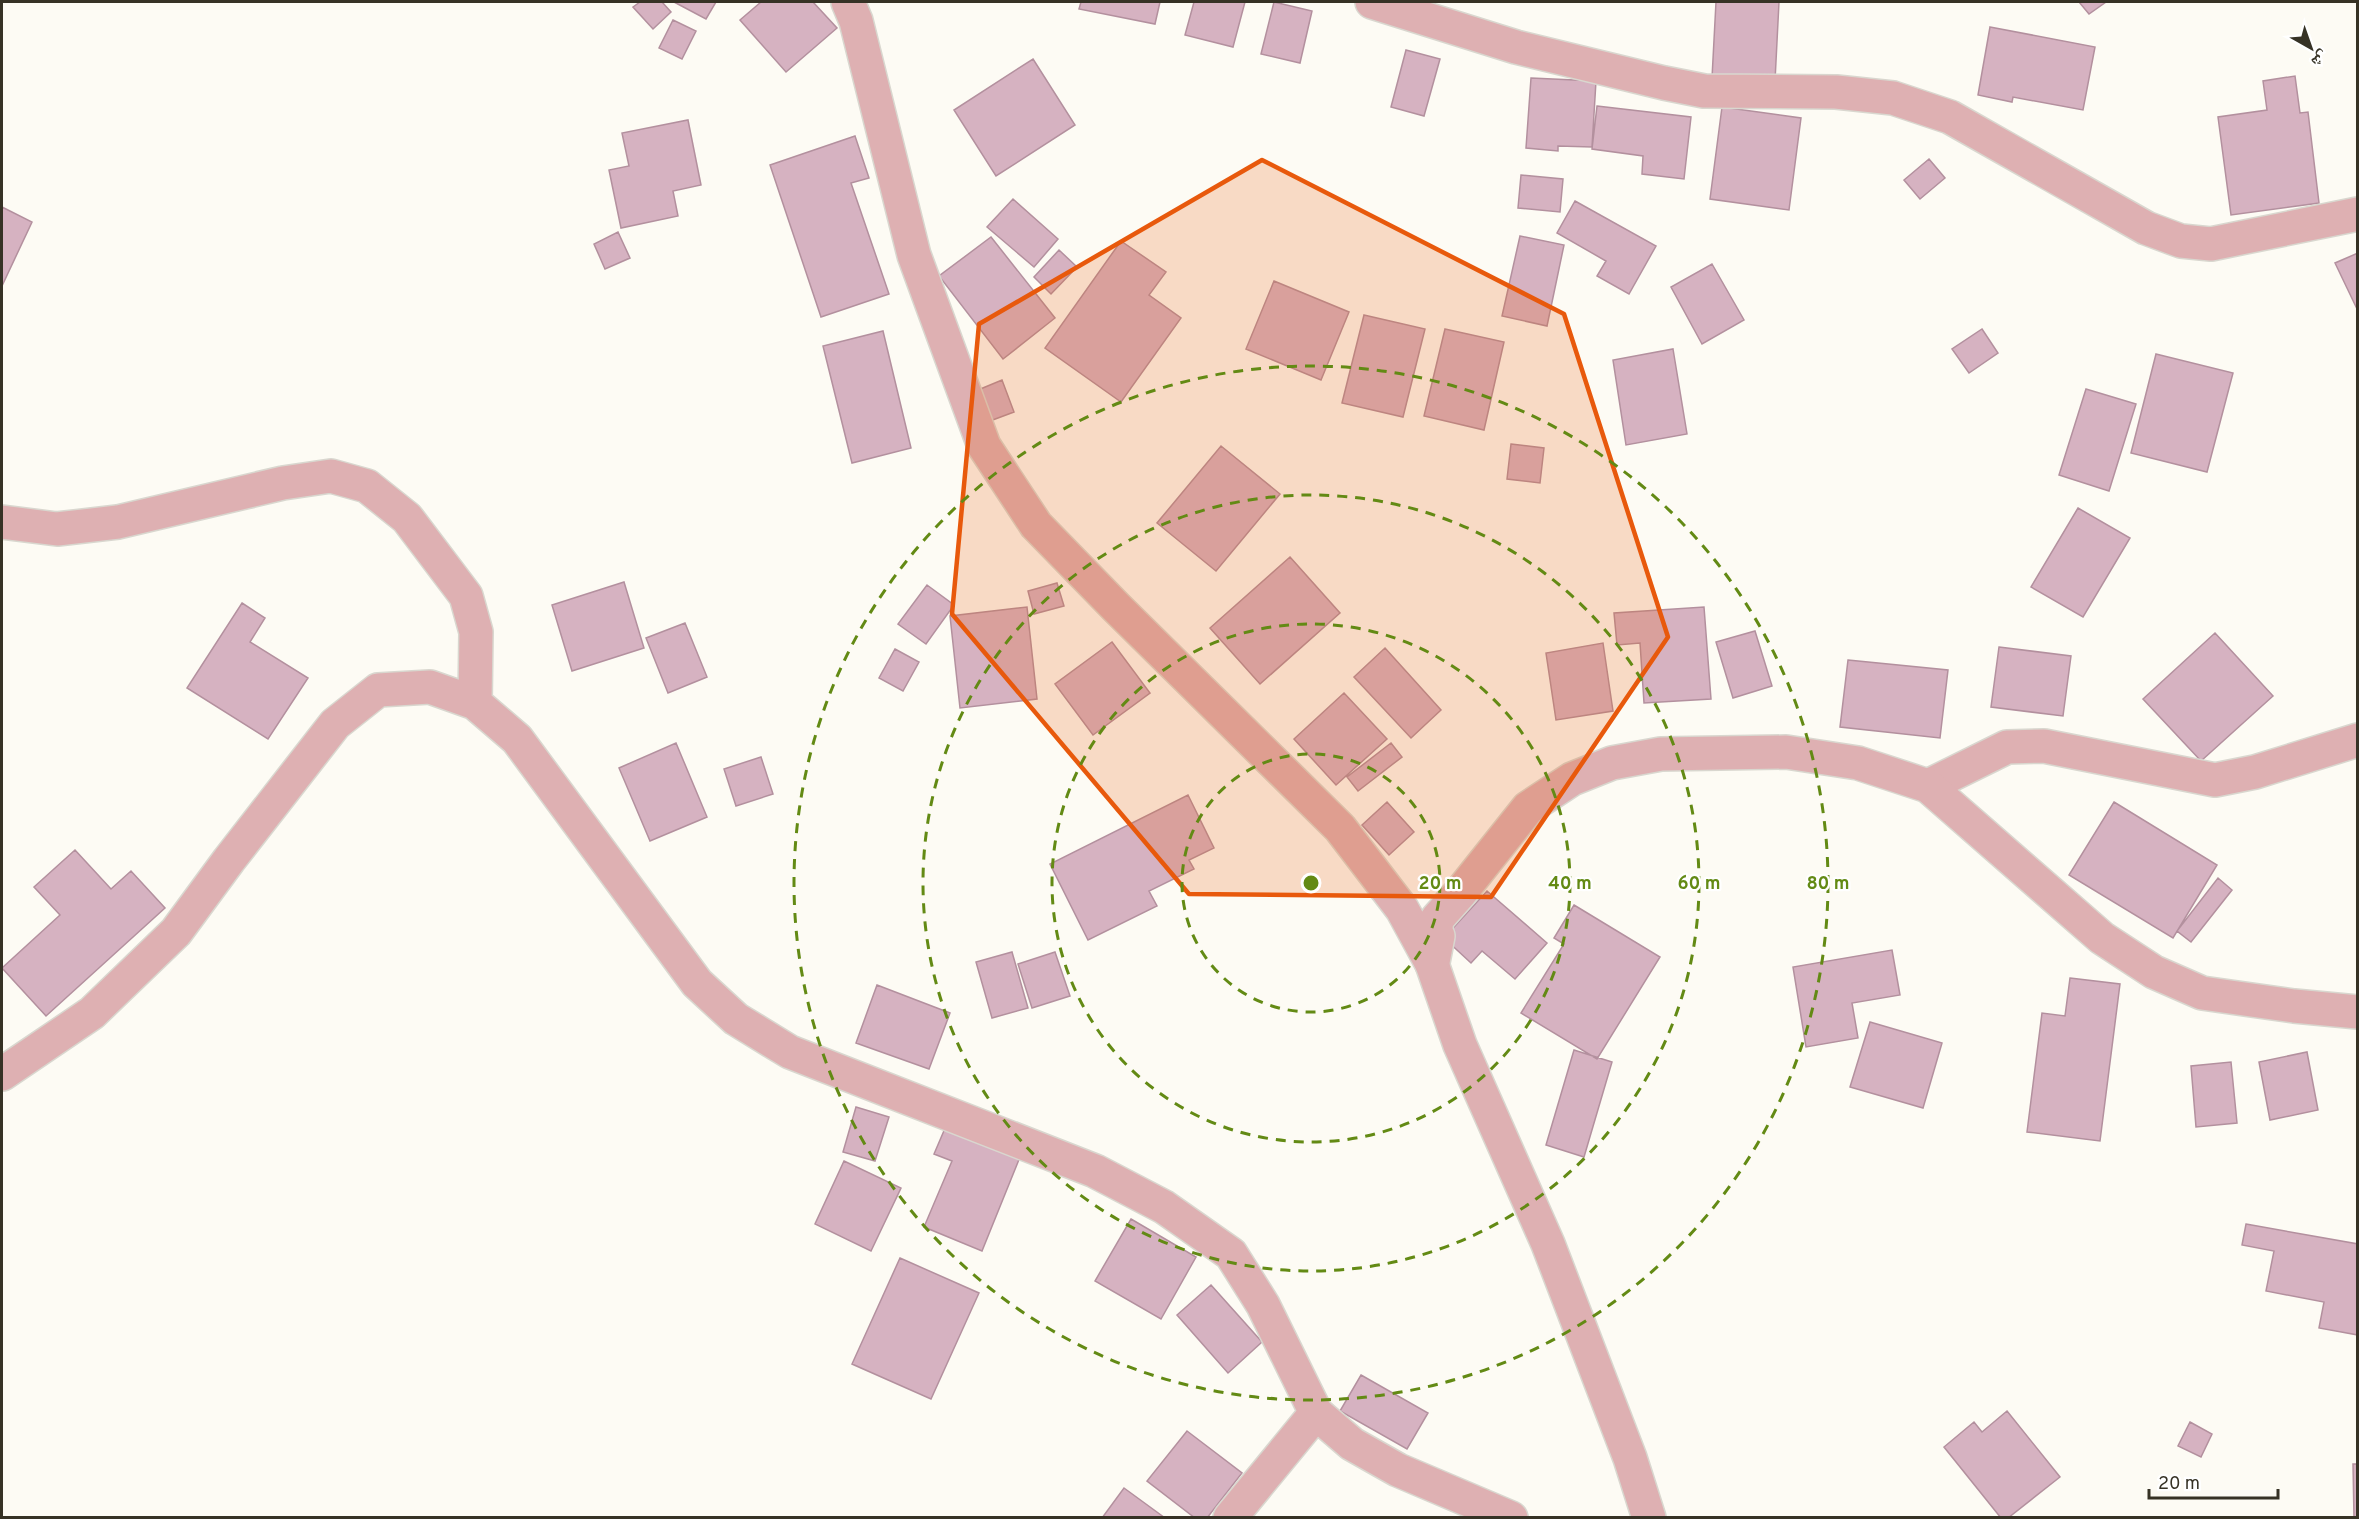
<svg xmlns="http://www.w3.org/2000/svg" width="2359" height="1519" viewBox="0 0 2359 1519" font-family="Overpass,'Noto Naskh Arabic',sans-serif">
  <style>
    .building { fill: #d6b2c1; stroke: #b3909e; stroke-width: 1.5 }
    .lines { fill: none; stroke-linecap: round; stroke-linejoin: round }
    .minor-casing { stroke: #d9d7cf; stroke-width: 36 }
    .tertiary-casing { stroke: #d9d7cf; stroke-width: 36 }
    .minor { stroke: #deb0b2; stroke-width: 33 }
    .tertiary { stroke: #deb0b2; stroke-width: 33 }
    .marked { fill: #e8590c; fill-opacity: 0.2; stroke: #e8590c; stroke-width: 4.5; stroke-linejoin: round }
    .ring { fill: none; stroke: #638a14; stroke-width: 3; stroke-dasharray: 10 8 }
    .centre { fill: #638a14; stroke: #fff; stroke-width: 3 }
    .ring-label { font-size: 18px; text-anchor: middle; font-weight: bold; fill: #638a14; stroke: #fff; stroke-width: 4.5; stroke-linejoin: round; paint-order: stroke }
  </style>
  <rect width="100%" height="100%" fill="#fdfbf4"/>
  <path class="building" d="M640,2h22l9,10 -18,17 -20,-22z
    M674,2h42l-10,17z
    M761,2h52l24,26 -51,44 -46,-52z
    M1081,2h79l-5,22 -76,-15z
    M1194,2h51l-12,45 -48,-12z
    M1274,2l38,9 -12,52 -39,-9z
    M1716,2h63l-4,79 -63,-3z
    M2079,2h27l-17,12z
    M673,20l23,11 -14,28 -23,-11z
    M1990,27l105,20 -12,63 -70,-13 -1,5 -34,-7z
    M1406,50l34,9 -16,57 -33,-9z
    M1033,59l42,66 -79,51 -42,-66z
    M2295,76l5,37 8,-1 11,91 -88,12 -13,-98 49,-7 -4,-29z
    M1531,78l65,3 -4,66 -34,-1v5l-32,-3z
    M1597,106l94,11 -7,62 -42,-5 1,-18 -51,-7z
    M1722,107l79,11 -12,92 -79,-11z
    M688,120l13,65 -28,6 5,25 -57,12 -12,-58 20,-4 -7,-33z
    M855,136l14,42 -18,5 38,111 -68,23 -51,-152z
    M1929,159l16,19 -25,21 -16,-19z
    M1521,175l42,4 -3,33 -42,-4z
    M1013,199l45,40 -24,28 -47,-40z
    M1575,201l81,45 -27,48 -32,-18 9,-15 -49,-28z
    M2,207l30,15 -30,64z
    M618,232l12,26 -25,11 -11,-25z
    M1520,236l44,9 -17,81 -45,-10z
    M991,237l64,81 -52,41 -64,-83z
    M1121,241l45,31 -17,23 32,23 -60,84 -76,-54z
    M1059,250l18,17 -26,27 -17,-17z
    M2358,253v58l-23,-48z
    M1712,264l32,56 -42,24 -31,-57z
    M1274,281l75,31 -28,68 -75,-31z
    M1364,315l61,14 -22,88 -61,-14z
    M1445,329l59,13 -20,88 -60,-14z
    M1982,329l16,24 -29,20 -17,-24z
    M883,331l28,117 -59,15 -29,-117z
    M1673,349l14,85 -61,11 -13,-85z
    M2156,354l77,19 -26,99 -76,-19z
    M1002,380l12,32 -24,9 -12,-31z
    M2086,389l50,15 -27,87 -50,-16z
    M1511,444l33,4 -4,35 -33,-4z
    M1221,446l59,48 -64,77 -59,-48z
    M2078,508l52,30 -47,79 -52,-30z
    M1290,557l50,56 -80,71 -50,-56z
    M624,582l20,66 -72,23 -20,-66z
    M1057,583l7,23 -30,8 -6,-23z
    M927,585l27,20 -28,39 -28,-20z
    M242,603l23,15 -15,24 58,36 -40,61 -81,-51z
    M1027,607l10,92 -77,9 -10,-92z
    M1704,607l7,92 -67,4 -4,-60 -23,2 -3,-32z
    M685,623l22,54 -39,16 -22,-55z
    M1755,631l17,55 -39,12 -17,-56z
    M2215,633l58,63 -72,65 -58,-62z
    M1112,642l38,51 -57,42 -38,-51z
    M1603,643l10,68 -57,9 -10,-67z
    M1999,647l72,9 -8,60 -72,-9z
    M1385,648l56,62 -30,28 -57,-61z
    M895,649l24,13 -16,29 -24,-13z
    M1848,660l100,10 -8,68 -100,-11z
    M1344,693l43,46 -51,46 -42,-46z
    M676,743l31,74 -57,24 -31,-73z
    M1391,743l11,14 -44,34 -11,-14z
    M761,757l12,37 -37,12 -12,-37z
    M1188,795l26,53 -25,12 5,9 -45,22 8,15 -69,34 -38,-76z
    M1387,802l27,30 -25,23 -27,-30z
    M2114,802l103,63 -44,73 -104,-63z
    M75,850l36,39 20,-18 34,37 -119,108 -44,-48 58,-53 -26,-28z
    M2218,878l14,12 -41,52 -14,-11z
    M1487,891l60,52 -32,36 -33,-28 -11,12 -27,-25z
    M1574,905l86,52 -63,102 -76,-46 43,-69 -10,-6z
    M1892,950l8,45 -48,8 6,35 -52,9 -13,-80z
    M1012,952l16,56 -36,10 -16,-56z
    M1055,952l15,44 -38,12 -14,-44z
    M2070,978l50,6 -20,157 -73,-9 15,-119 23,3z
    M877,985l73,28 -21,56 -73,-26z
    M1870,1022l72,21 -19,65 -73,-21z
    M1574,1050l38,12 -28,95 -38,-12z
    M2307,1052l11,58 -48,10 -11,-58z
    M2231,1062l6,61 -41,4 -5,-61z
    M856,1107l33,10 -14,44 -32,-9z
    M946,1126l74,31 -38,94 -58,-24 28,-66 -18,-7z
    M844,1161l57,27 -30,63 -56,-27z
    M1131,1219l65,38 -35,62 -66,-38z
    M2246,1224l112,20v91l-39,-7 5,-26 -58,-11 8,-40 -32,-6z
    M900,1258l79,35 -48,106 -79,-35z
    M1211,1285l51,57 -34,31 -51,-58z
    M1361,1375l67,38 -21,36 -67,-38z
    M2007,1411l53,66 -52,41h-7l-57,-71 30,-25 8,10z
    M2190,1422l22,12 -11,23 -23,-11z
    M1187,1431l55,42 -35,45h-12l-48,-37z
    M2353,1464h5v54h-4z
    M1124,1488l41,30h-63z"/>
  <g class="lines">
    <defs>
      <path id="minor" d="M1372,2l144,45 148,36 40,8 132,1 57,6 57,19 196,111 35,13 30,3 147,-30
        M2,522l55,7 61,-7 165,-39 48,-7 36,10 40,32 59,78 10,36 -1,71
        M1928,786l79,-39 37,-1 171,34 40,-8 103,-32
        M1432,964l28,81 88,199 82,214 19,60
        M2,1074l90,-61 84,-81 53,-72 106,-136 43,-34 52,-3 45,16 42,36 180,244 39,36 54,33 305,119 69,36 67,47 32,51 53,108 -86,105
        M1316,1413l36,31 46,26 113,48"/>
      <path id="tertiary" d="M848,2l8,19 58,234 70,191 52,79 80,82 224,221 62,81 30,55
        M1433,962l5,-26 -3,1 2,-18 24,-27 67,-84 44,-29 40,-16 49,-9 125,-2 72,11 70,23 174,152 52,34 48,21 92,13 64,6"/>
    </defs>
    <use href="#minor" class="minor-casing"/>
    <use href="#tertiary" class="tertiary-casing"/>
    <use href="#minor" class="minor"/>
    <use href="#tertiary" class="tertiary"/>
  </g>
  <path class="marked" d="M1262,160l302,154 104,323 -177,260 -302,-3 -237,-280 27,-290z"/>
  <g class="ring">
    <circle cx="1311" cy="883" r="129"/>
    <circle cx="1311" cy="883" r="259"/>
    <circle cx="1311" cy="883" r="388"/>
    <circle cx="1311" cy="883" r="517"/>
  </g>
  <circle cx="1311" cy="883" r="9" class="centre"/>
  <g class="ring-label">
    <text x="1440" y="889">20 m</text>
    <text x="1570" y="889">40 m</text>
    <text x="1699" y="889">60 m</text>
    <text x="1828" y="889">80 m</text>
  </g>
  <rect width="2359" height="1519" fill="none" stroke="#363225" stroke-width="6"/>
  <g transform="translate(2311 48) rotate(140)" stroke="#ffffff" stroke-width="4.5" paint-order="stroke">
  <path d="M0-4.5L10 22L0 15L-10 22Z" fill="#363225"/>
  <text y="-9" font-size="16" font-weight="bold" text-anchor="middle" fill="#363225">ش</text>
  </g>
  <path d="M2149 1489v9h129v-9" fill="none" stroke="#363225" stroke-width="3"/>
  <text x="2158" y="1489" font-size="18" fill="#363225" stroke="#ffffff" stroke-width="4.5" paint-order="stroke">20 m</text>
</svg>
